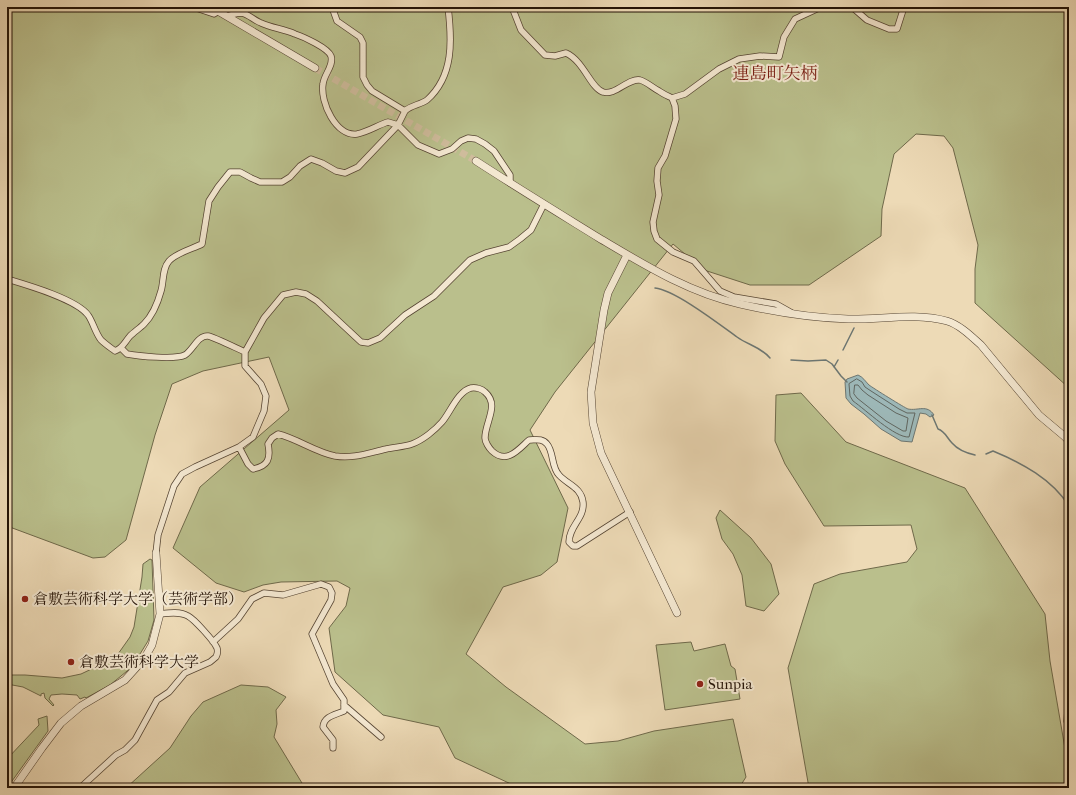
<svg xmlns="http://www.w3.org/2000/svg" width="1076" height="795" viewBox="0 0 1076 795" font-family="'IM FELL French Canon','Noto Serif JP',serif">
  <style>
    .green { fill: #babf8c; stroke: #6f694a }
    .water { fill: #9db8b8; stroke: #6d7671 }
    .lines { fill: none; stroke-linecap: round; stroke-linejoin: round }
    .shore { stroke: #606660; stroke-width: 1 }
    .stream { stroke: #6d7671; stroke-width: 1.5 }
    .tertiary-tunnel { stroke: #cfbc9c; stroke-width: 7; stroke-dasharray: 7 3.5; stroke-linecap: butt }
    .minor-casing { stroke: #564533; stroke-width: 7 }
    .tertiary-casing { stroke: #564533; stroke-width: 8 }
    .minor { stroke: #f3e7d0; stroke-width: 5.5 }
    .tertiary { stroke: #f3e7d0; stroke-width: 7 }
    .poi-dot { fill: #8f2418; stroke: #f3e7d0; stroke-width: 1.5 }
    .labels { text-anchor: middle; dominant-baseline: central; stroke-width: 4; stroke-linejoin: round; paint-order: stroke }
    .poi-label { font-size: 15px; fill: #241307; stroke: #f3e7d0; text-anchor: start }
    .quarter-label { font-size: 17px; fill: #7a1f14; stroke: #f3e7d0 }
  </style>
  <rect width="100%" height="100%" fill="#eddab6"/>
  <filter id="stains"><feTurbulence type="fractalNoise" baseFrequency=".005" numOctaves="4"/><feColorMatrix values="0 0 0 0 .2 0 0 0 0 .09 0 0 0 0 .02 0 0 0 .5 -.17"/></filter>
  <radialGradient id="worn" r=".72"><stop offset=".6" stop-color="#630" stop-opacity="0"/><stop offset="1" stop-color="#630" stop-opacity=".3"/></radialGradient>
  <path class="green" d="M7,7h1062v381l-94,-85v-34l3,-24 -25,-97 -9,-12 -28,-2 -22,20 -12,55 -1,27 -72,49h-59l-46,-15 -31,-26 -118,148 -25,38 38,78 -11,54 -16,13 -38,12 -37,67 40,33 79,57 33,-3 36,-10 79,-12 13,58 -7,11h-232l4,-4 -56,-26 -16,-31 -56,-12 -48,-43 -6,-44 17,-22 4,-18 -13,-7 -56,1 -18,3 -19,7 -28,-9 -43,-35 27,-61 89,-77 -20,-53 -66,14 -31,13 -17,51 -29,105 -21,17 -12,1 -86,-32z
    M801,393l45,49 119,46 80,126 5,47 19,111v16h-260l-21,-120 26,-84 26,-10 67,-12 10,-13 -6,-24 -87,1 -39,-62 -10,-23 1,-46z
    M720,510l31,28 20,26 8,30 -15,17 -18,-5 -4,-31 -9,-21 -11,-15 -6,-21z
    M150,559l2,1 2,60 -6,21 -16,26 -22,18 -24,13 -1,-1 -5,2 -3,-4 -15,-1 -11,1 -2,4 5,6 -1,1 -8,-8 -1,-5 -3,1v2l-18,-9 -16,-3v-9h18l37,3 19,-4 19,-9 18,-11 12,-17 4,-10 8,-50 1,-13z
    M691,642l3,9 31,-7 6,22 4,3 5,30 -75,11 -9,-65z
    M241,685l27,2 18,10 -10,13 1,14 -3,13 31,51h-179l44,-40 21,-32 12,-14z
    M47,716l1,15 -41,57v-29l32,-34 -1,-6z"/>
  <path class="water" d="M858,375c5,2 7,6 11,10 4,3 36,23 39,24 10,2 19,-5 26,6l-4,2 -4,-3 -6,-1 -8,29 -11,-1 -20,-12 -17,-15 -13,-10 -5,-6 -1,-16 2,-3z"/>
  <g class="lines">
    <path class="shore" d="M857,379l5,3 3,5 6,4 28,18 8,4h8l-6,24c-14,1 -43,-27 -56,-36l-3,-5 -1,-12z
      M855,385h3l4,5 6,5 28,18 12,5 -2,13h-3l-17,-10 -29,-23 -3,-4z"/>
    <path class="stream" d="M655,288c20,2 64,36 82,49 11,8 24,10 33,21
      M843,350l11,-22
      M791,360l17,1 18,-1 6,4 9,12 6,6
      M834,367l4,-7
      M932,415l6,14c7,2 9,9 14,14 6,7 14,10 23,12
      M986,454l7,-3c29,12 59,28 76,55"/>
    <path class="tertiary-tunnel" d="M315,68l161,93"/>
    <defs>
      <path id="minor" d="M193,7l21,7 5,-3
        M512,7l9,23 24,25 10,1 11,-3c18,8 25,36 37,39 12,4 25,-14 37,-12 7,2 13,8 19,11 4,3 9,5 13,7l13,-4 34,-25 20,-10 21,-3 19,1 5,-20 11,-18 26,-12
        M852,7l15,13 22,9h8l7,-22
        M227,16c4,-1 10,-3 15,-3 6,1 13,8 19,10 11,5 23,6 34,11 9,3 33,14 36,22 3,10 -7,18 -8,28 -3,18 13,53 34,50 11,-2 21,-9 31,-12l10,3 20,20 21,9 13,-5 9,-8 7,-3 8,1 9,5 9,7 16,24v8
        M672,98l3,8 1,13 -11,37 -7,12 -1,13 2,14 -6,27 1,9 3,8 16,13 21,9 26,30 14,6 42,7 16,9
        M405,111c6,-6 15,-6 22,-11 27,-24 25,-60 21,-93
        M7,279c20,6 69,20 81,36 5,7 7,17 13,25 4,4 10,8 14,11 8,-3 9,-8 15,-15 4,-4 10,-8 14,-12 8,-8 14,-22 17,-33 3,-10 1,-22 8,-30 7,-8 23,-12 33,-17l7,-43 9,-14 12,-15h10l11,6 9,4h22l8,-5 10,-11 11,-7 11,4 14,8 9,2 13,-6 40,-42 7,-14 -33,-20 -5,-6 -4,-8v-34l-3,-6 -23,-16 -5,-14
        M122,349l5,5c11,2 48,6 58,1 8,-5 13,-20 23,-19 6,1 30,13 37,16
        M239,447l9,17 5,5c15,-3 18,-10 15,-25l4,-6 6,-4c20,5 37,18 57,22 18,3 33,-3 51,-7 8,-2 18,-2 26,-5 11,-4 23,-14 30,-22 8,-9 16,-31 29,-34 5,-1 11,1 14,4 15,13 0,30 0,46 0,4 4,10 7,13 15,14 27,-2 37,-11 7,0 13,-2 18,4 7,8 4,23 12,31 9,10 22,12 24,27 2,16 -14,24 -14,40l4,4h4l53,-34
        M156,553l2,-18 16,-49 8,-12 13,-7 44,-20 14,-10 11,-26 2,-15 -5,-12 -16,-18v-14l19,-34 19,-23 13,-3 10,2 11,7 44,41 7,1 12,-5 25,-23 29,-19 36,-36 16,-7 23,-6 11,-8 11,-9 13,-26
        M213,642l25,-23 14,-20 12,-6 19,2 38,-11 8,3 3,6 -1,7 -19,34 21,50 11,16v11c-9,4 -20,5 -21,16l10,13v8
        M344,705l37,32
        M1067,721l2,-29
        M80,788l36,-33 9,-5 10,-10 22,-40 12,-8 16,-19 25,-11 6,-5c1,-2 2,-6 1,-9 -3,-7 -23,-29 -29,-32 -8,-5 -20,-3 -28,-2"/>
      <path id="tertiary" d="M211,7l104,61
        M476,161c40,26 81,51 123,77 44,26 90,55 141,66 35,8 71,14 108,15 32,1 67,-7 99,2 13,4 24,15 34,24l58,70 25,21 5,5
        M627,255l-19,38 -4,17 -13,82 2,31 8,30 76,160
        M14,788l28,-40 19,-25 20,-17 44,-26 19,-21 8,-14 8,-31 -4,-61"/>
    </defs>
    <use href="#minor" class="minor-casing"/>
    <use href="#tertiary" class="tertiary-casing"/>
    <use href="#minor" class="minor"/>
    <use href="#tertiary" class="tertiary"/>
  </g>
  <g class="poi-dot">
    <circle cx="25" cy="599" r="4"/>
    <circle cx="71" cy="662" r="4"/>
    <circle cx="700" cy="684" r="4"/>
  </g>
  <g class="labels">
    <g class="poi-label">
      <text x="33" y="599">倉敷芸術科学大学（芸術学部）</text>
      <text x="79" y="662">倉敷芸術科学大学</text>
      <text x="708" y="684">Sunpia</text>
    </g>
    <g class="quarter-label">
      <text x="775" y="73">連島町矢柄</text>
    </g>
  </g>
  <rect width="1076" height="795" fill="none" stroke="#eddab6" stroke-width="24"/>
  <rect x="8" y="8" width="1060" height="779" fill="none" stroke="#241307" stroke-width="2"/>
  <rect x="12" y="12" width="1052" height="771" fill="none" stroke="#241307"/>
  <rect width="100%" height="100%" filter="url(#stains)"/>
  <rect width="100%" height="100%" fill="url(#worn)"/>
</svg>
